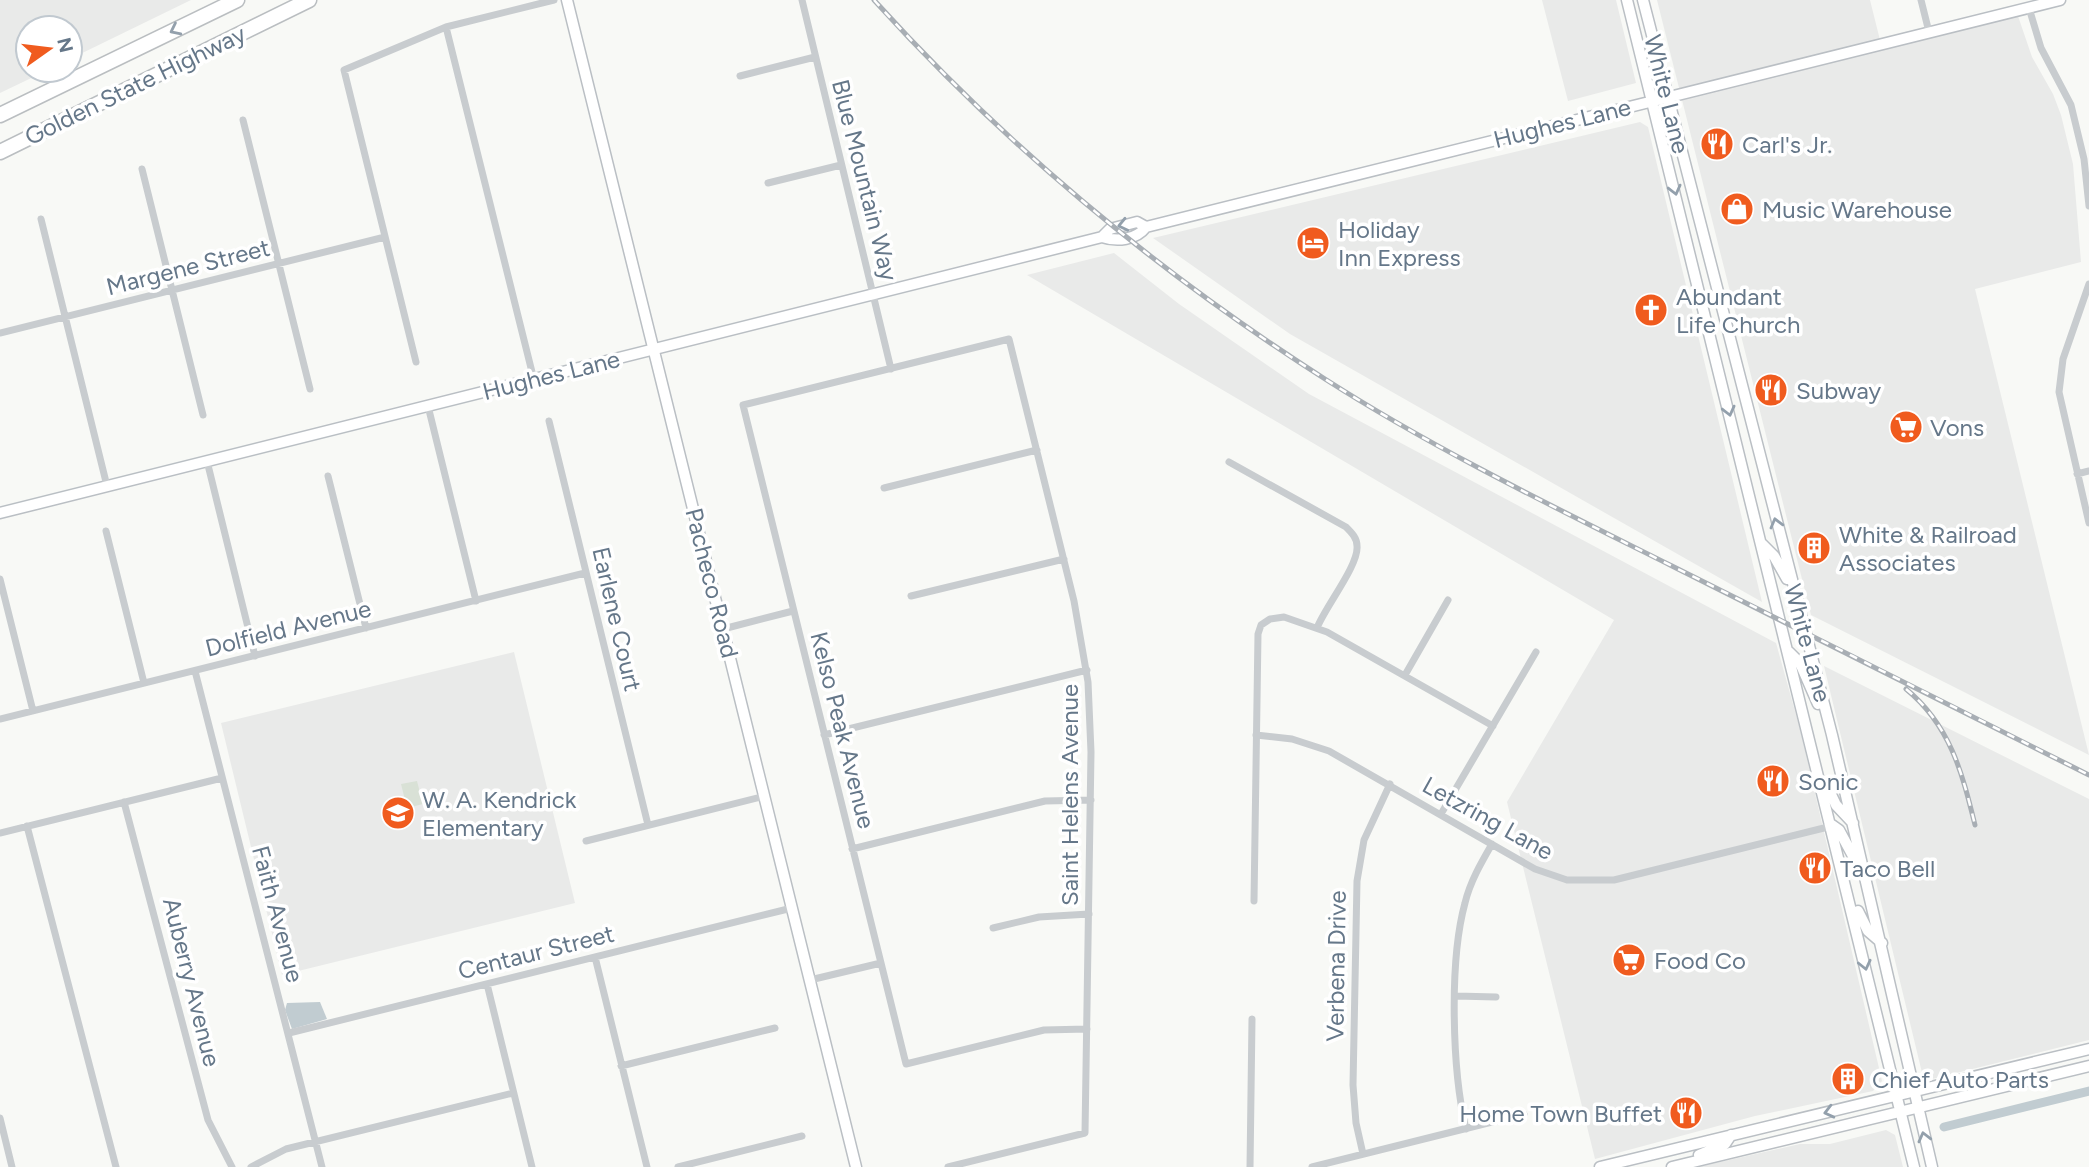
<svg xmlns="http://www.w3.org/2000/svg" width="2089" height="1167" viewBox="0 0 2089 1167" font-family="Figtree,sans-serif">
  <style>
    .built { fill: #e9eae9 }
    .green { fill: #d9e1d6 }
    .water { fill: #c1ccd1 }
    .lines { fill: none; stroke-linecap: round; stroke-linejoin: round }
    .canal { stroke: #c1ccd1; stroke-width: 9 }
    .secondary-casing { stroke: #babfc4; stroke-width: 13 }
    .highway-casing { stroke: #babec1; stroke-width: 17 }
    .street { stroke: #c8cccf; stroke-width: 7 }
    .secondary { stroke: #fff; stroke-width: 10 }
    .highway { stroke: #fff; stroke-width: 14 }
    .rail-casing { stroke: #a8aeb4; stroke-width: 5 }
    .rail { stroke: #fff; stroke-width: 2.5; stroke-dasharray: 8; stroke-linecap: butt }
    .oneway { stroke: #93a0ac }
    .labels { text-anchor: middle; dominant-baseline: central; stroke-width: 7; stroke-linejoin: round; paint-order: stroke }
    .street-label { font-size: 24px; fill: #657789; stroke: #fff }
    .poi-label { font-size: 24px; fill: #657789; stroke: #fff; text-anchor: start }
  </style>
  <rect width="100%" height="100%" fill="#f8f9f6"/>
  <path class="built" d="M0,0h191l-121,59v-31h-42v42h20l-48,23z
    M1542,0h74l20,83 -68,18z
    M1657,0h213l12,48 136,-32 14,41 21,37 8,21 12,49 8,98 -106,27 114,466 -278,-140z
    M1640,122l8,5 114,475 -472,-268 -137,-96z
    M1114,253l65,51 130,90 467,249 24,86 82,352 -9,10 -118,25 -160,43 -88,-357 107,-182 -587,-345z
    M514,652l61,251 -293,72 -61,-252z
    M1824,666l265,133v241l-165,41z
    M1886,1130l9,5 8,32h-205l102,-23h30z"/>
  <path class="green" d="M417,781l6,23 -16,4 -6,-24z"/>
  <path class="water" d="M320,1002l7,17 -35,10 -7,-19 2,-7z"/>
  <g class="lines">
    <path class="canal" d="M1944,1127l145,-36"/>
    <defs>
      <path id="secondary" d="M567,0l289,1167
        M1627,0l287,1167
        M1643,0l189,735 100,432
        M1102,237c15,5 34,3 44,-10l914,-227
        M0,513l1102,-276 8,-8 27,-7 9,5
        M1762,544l12,12 13,23
        M1789,652l11,11 18,41
        M1829,790l7,15 17,18
        M1832,825l7,5 20,37
        M1858,911l10,20 14,12
        M1699,1155l26,-11 6,-9
        M1600,1167l489,-118
        M1672,1167l417,-101"/>
      <path id="highway" d="M0,115l237,-115
        M0,152l309,-152"/>
    </defs>
    <use href="#secondary" class="secondary-casing"/>
    <use href="#highway" class="highway-casing"/>
    <path class="street" d="M802,0l89,369
      M1921,0l8,32
      M2029,8l12,40 30,57 13,54 5,47
      M446,27l88,353
      M740,76l75,-19
      M243,120l67,269
      M142,169l61,246
      M768,183l73,-18
      M41,219l66,267
      M2089,284l-26,75 -4,33 30,131
      M0,333l385,-96
      M416,362l-72,-292 102,-43 108,-27
      M428,406l48,195
      M549,421l99,404
      M207,461l48,195
      M1229,462l117,65c6,6 11,11 11,19 2,19 -32,61 -40,82
      M2077,474l12,-3
      M328,476l38,152
      M884,488l153,-38
      M106,531l38,152
      M0,579l33,132
      M911,596l153,-37
      M723,629l70,-18
      M195,671l127,496
      M1405,675l43,-75
      M0,719l585,-146
      M824,735l263,-65
      M1256,735l36,4 37,12 206,118 32,11h47l218,-54
      M124,802l84,318 24,47
      M1441,814l95,-162
      M27,826l89,341
      M0,833l222,-55
      M586,841l179,-45
      M852,849l193,-48 46,-1
      M1254,901l4,-267 3,-9 9,-6 14,-2 43,15 166,94
      M993,928l46,-11 50,-3
      M595,957l52,210
      M810,980l71,-17
      M487,984l45,183
      M1456,996l40,1
      M289,1033l503,-125
      M621,1066l154,-38
      M0,1118l12,49
      M1466,1129c-14,-58 -17,-168 -1,-226 5,-21 16,-40 27,-59
      M1363,1154l-7,-31 -3,-38 4,-204 7,-41 26,-56
      M251,1167l35,-18 227,-56
      M678,1167l124,-31
      M948,1167l137,-34 6,-381 -3,-70 -14,-81 -65,-262 -266,66 163,659 138,-34 43,-1
      M1250,1167l2,-148
      M1312,1167l212,-53"/>
    <use href="#secondary" class="secondary"/>
    <use href="#highway" class="highway"/>
    <defs>
      <path id="rail" d="M874,0c132,146 285,273 451,379 111,71 229,128 347,187 139,69 278,139 417,209
        M1906,689c44,36 56,83 69,136"/>
    </defs>
    <use href="#rail" class="rail-casing"/>
    <use href="#rail" class="rail"/>
  </g>
  <defs><path id="oneway-chevron" d="M-2-3.5L2.5 0L-2 3.5" fill="none" stroke-width="1.6" stroke-linecap="round" stroke-linejoin="round" transform="scale(1.75)"/></defs>
  <g class="oneway">
    <use href="#oneway-chevron" transform="translate(175 30) rotate(154)"/>
    <use href="#oneway-chevron" transform="translate(1675 190) rotate(76)"/>
    <use href="#oneway-chevron" transform="translate(1123 225) rotate(167)"/>
    <use href="#oneway-chevron" transform="translate(1729 411) rotate(76)"/>
    <use href="#oneway-chevron" transform="translate(1776 523) rotate(-105)"/>
    <use href="#oneway-chevron" transform="translate(1865 965) rotate(77)"/>
    <use href="#oneway-chevron" transform="translate(1829 1112) rotate(166)"/>
    <use href="#oneway-chevron" transform="translate(1924 1137) rotate(-104)"/>
  </g>
  <defs>
    <symbol id="restaurant-disc" viewBox="-11 -11 22 22"><circle r="9.5" fill="#f05b1e" stroke="#fff"/><path d="M-5-6h1v4h1v-4h1v4h1v-4h1v5L-1.5 .5V6h-2V.5L-5-1ZM5-6V6H3V1.5H1.5Q1.5-4 5-6Z" fill="#fff"/></symbol>
    <symbol id="shop-disc" viewBox="-11 -11 22 22"><circle r="9.5" fill="#f05b1e" stroke="#fff"/><path d="M-5-2.5h2.3a2.7 3.5 0 0 1 5.4 0H5L5.5 6h-11ZM-1.5-2.5h3a1.5 2.3 0 0 0-3 0Z" fill="#fff"/></symbol>
    <symbol id="hotel-disc" viewBox="-11 -11 22 22"><circle r="9.5" fill="#f05b1e" stroke="#fff"/><path d="M-6-4.5h1.5V1H6V5H4.5V3h-9V5H-6ZM-4 0a1.8 1.8 0 1 1 3.6 0ZM.5 0V-2.5h3Q6-2.5 6 0Z" fill="#fff"/></symbol>
    <symbol id="church-disc" viewBox="-11 -11 22 22"><circle r="9.5" fill="#f05b1e" stroke="#fff"/><path d="M-1.2-6h2.4v3.5h3.3v2.4h-3.3V6h-2.4V-.1h-3.3v-2.4h3.3Z" fill="#fff"/></symbol>
    <symbol id="supermarket-disc" viewBox="-11 -11 22 22"><circle r="9.5" fill="#f05b1e" stroke="#fff"/><path d="M-6-5.5h2.5l.6 2H6L4.5 2H-2.5L-4.4-4H-6ZM-1.5 3.2a1.3 1.3 0 1 0 .1 0ZM3 3.2a1.3 1.3 0 1 0 .1 0Z" fill="#fff"/></symbol>
    <symbol id="building-disc" viewBox="-11 -11 22 22"><circle r="9.5" fill="#f05b1e" stroke="#fff"/><path d="M-4-6H4V6H1V3H-1V6H-4ZM-2.5-4.3h1.7v1.8h-1.7ZM.8-4.3h1.7v1.8H.8ZM-2.5-1h1.7V.8h-1.7ZM.8-1h1.7V.8H.8Z" fill="#fff"/></symbol>
    <symbol id="school-disc" viewBox="-11 -11 22 22"><circle r="9.5" fill="#f05b1e" stroke="#fff"/><path d="M0-5L7-2L0 1L-7-2ZM-4 1L0 2.5L4 1V4Q0 6-4 4Z" fill="#fff"/></symbol>
  </defs>
  <g fill-rule="evenodd">
    <use href="#restaurant-disc" x="1698" y="125" width="38" height="38"/>
    <use href="#shop-disc" x="1718" y="190" width="38" height="38"/>
    <use href="#hotel-disc" x="1294" y="224" width="38" height="38"/>
    <use href="#church-disc" x="1632" y="291" width="38" height="38"/>
    <use href="#restaurant-disc" x="1752" y="371" width="38" height="38"/>
    <use href="#supermarket-disc" x="1887" y="408" width="38" height="38"/>
    <use href="#building-disc" x="1795" y="529" width="38" height="38"/>
    <use href="#restaurant-disc" x="1754" y="762" width="38" height="38"/>
    <use href="#school-disc" x="379" y="794" width="38" height="38"/>
    <use href="#restaurant-disc" x="1796" y="849" width="38" height="38"/>
    <use href="#supermarket-disc" x="1610" y="941" width="38" height="38"/>
    <use href="#building-disc" x="1829" y="1060" width="38" height="38"/>
    <use href="#restaurant-disc" x="1667" y="1094" width="38" height="38"/>
  </g>
  <g class="labels">
    <g class="street-label">
      <text transform="translate(135 85) rotate(-26)">Golden State Highway</text>
      <text transform="translate(1667 94) rotate(76)">White Lane</text>
      <text transform="translate(1562 123) rotate(-14)">Hughes Lane</text>
      <text transform="translate(865 180) rotate(76)">Blue Mountain Way</text>
      <text transform="translate(188 267) rotate(-14)">Margene Street</text>
      <text transform="translate(551 375) rotate(-14)">Hughes Lane</text>
      <text transform="translate(712 583) rotate(76)">Pacheco Road</text>
      <text transform="translate(617 619) rotate(77)">Earlene Court</text>
      <text transform="translate(288 628) rotate(-14)">Dolfield Avenue</text>
      <text transform="translate(1808 643) rotate(75)">White Lane</text>
      <text transform="translate(843 730) rotate(76)">Kelso Peak Avenue</text>
      <text transform="translate(1069 795) rotate(-90)">Saint Helens Avenue</text>
      <text transform="translate(1488 818) rotate(29)">Letzring Lane</text>
      <text transform="translate(278 914) rotate(75)">Faith Avenue</text>
      <text transform="translate(536 952) rotate(-14)">Centaur Street</text>
      <text transform="translate(1336 966) rotate(-89)">Verbena Drive</text>
      <text transform="translate(192 982) rotate(76)">Auberry Avenue</text>
    </g>
    <g class="poi-label">
      <text x="1742" y="144">Carl's Jr.</text>
      <text x="1762" y="209">Music Warehouse</text>
      <text x="1338" y="229">Holiday<tspan x="1338" dy="28">Inn Express</tspan></text>
      <text x="1676" y="296">Abundant<tspan x="1676" dy="28">Life Church</tspan></text>
      <text x="1796" y="390">Subway</text>
      <text x="1930" y="427">Vons</text>
      <text x="1839" y="534">White &amp; Railroad<tspan x="1839" dy="28">Associates</tspan></text>
      <text x="1798" y="781">Sonic</text>
      <text x="422" y="799">W. A. Kendrick<tspan x="422" dy="28">Elementary</tspan></text>
      <text x="1840" y="868">Taco Bell</text>
      <text x="1654" y="960">Food Co</text>
      <text x="1872" y="1079">Chief Auto Parts</text>
      <text x="1662" y="1113" text-anchor="end">Home Town Buffet</text>
    </g>
  </g>
  <g transform="translate(49 49) rotate(76)"><circle r="33" fill="#ffffff" stroke="#c1c9d0" stroke-width="2"/>
  <path d="M0-5L12 26L0 18L-12 26Z" fill="#f05b1e"/>
  <text y="-10" font-size="19" font-weight="bold" text-anchor="middle" fill="#657789">N</text>
  </g>
</svg>
